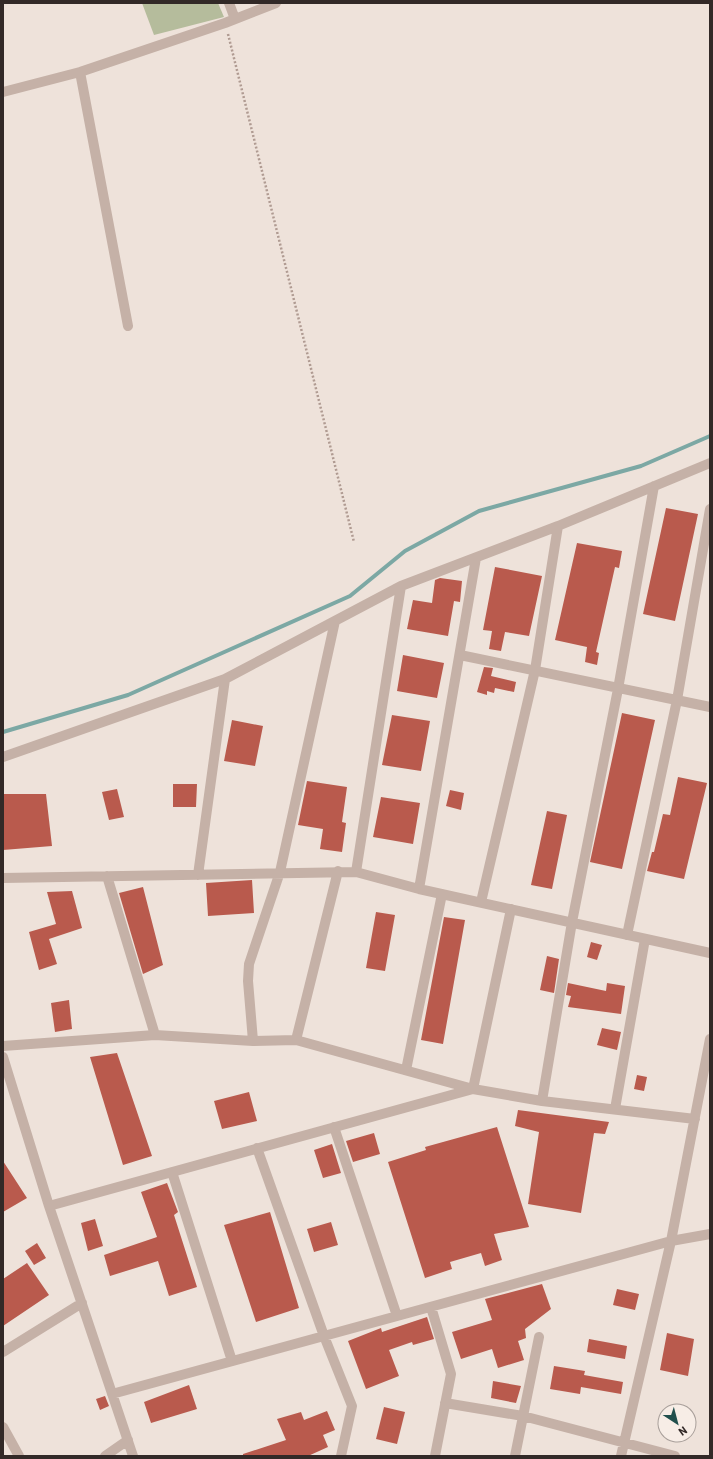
<svg xmlns="http://www.w3.org/2000/svg" width="713" height="1459" viewBox="0 0 713 1459" font-family="Barlow,sans-serif">
  <style>
    .green { fill: #b5bc9c }
    .lines { fill: none; stroke-linecap: round; stroke-linejoin: round }
    .stream { stroke: #7ca8a4; stroke-width: 4 }
    .building { fill: #b95a4d }
    .path { stroke: #b09b92; stroke-width: 2.5; stroke-dasharray: 2 2; stroke-linecap: butt }
    .minor { stroke: #c5b1a7; stroke-width: 10 }
  </style>
  <rect width="100%" height="100%" fill="#eee2da"/>
  <path class="green" d="M142,3h76l6,14 -70,18z"/>
  <g class="lines">
    <path class="stream" d="M3,732l125,-37 222,-99 55,-45 74,-40 162,-45 69,-30"/>
  </g>
  <path class="building" d="M666,508l32,6 -23,107 -32,-7z
    M577,543l45,8 -3,17 -4,-1 -19,85 3,1 -2,12 -12,-3 2,-15 -32,-7z
    M495,567l47,9 -13,60 -24,-4 -4,19 -12,-2 3,-18 -9,-1z
    M440,578l22,3 -2,21 -6,-1 -6,35 -41,-7 6,-29 19,3 3,-23z
    M403,655l41,8 -7,35 -40,-7z
    M484,667l9,1 -2,8 25,6 -2,10 -19,-4 -1,5 -7,-2v4l-10,-3z
    M622,713l33,7 -33,149 -32,-7z
    M392,715l38,6 -9,50 -39,-6z
    M232,720l31,6 -8,40 -31,-5z
    M678,777l29,6 -23,96 -37,-8 5,-19h2l9,-38 7,1z
    M307,781l40,6 -5,35 4,1 -4,29 -22,-3 3,-20 -25,-4z
    M173,784h24l-1,23h-23z
    M117,789l7,28 -15,3 -7,-28z
    M450,790l14,3 -3,17 -15,-4z
    M3,794h43l6,52 -49,4z
    M381,797l39,6 -7,41 -40,-7z
    M547,811l20,4 -15,74 -21,-4z
    M252,880l2,33 -46,3 -2,-33z
    M143,887l20,78 -20,9 -24,-81z
    M72,891l10,37 -33,11 8,25 -18,6 -10,-38 27,-8 -9,-32z
    M376,912l19,3 -10,56 -19,-3z
    M444,917l21,3 -22,124 -22,-4z
    M591,942l11,3 -5,15 -10,-3z
    M547,956l12,3 -5,34 -14,-3z
    M568,983l38,8 1,-8 18,3 -4,28 -53,-7 3,-11 -5,-1z
    M69,1000l3,29 -17,3 -4,-29z
    M602,1028l19,4 -4,18 -20,-5z
    M117,1053l35,103 -29,9 -33,-108z
    M637,1075l10,2 -3,14 -10,-2z
    M249,1092l8,29 -35,8 -8,-28z
    M518,1110l91,12 -4,12 -11,-1 -13,80 -53,-9 11,-72 -24,-6z
    M497,1127l32,100 -35,7 8,26 -17,6 -4,-13 -31,9 2,7 -27,9 -37,-116 38,-12 -1,-3z
    M374,1133l6,21 -27,8 -7,-21z
    M332,1144l9,29 -18,5 -9,-28z
    M3,1161l24,37 -24,14z
    M167,1183l11,29 -4,3 23,72 -28,9 -11,-35 -48,15 -6,-21 53,-18 -16,-45z
    M270,1212l29,96 -43,14 -32,-97z
    M95,1219l8,27 -15,5 -7,-28z
    M331,1222l7,23 -24,7 -7,-23z
    M37,1243l9,15 -12,7 -9,-14z
    M27,1263l22,32 -46,31v-47z
    M542,1284l9,25 -26,20 1,9 -8,3 6,19 -26,8 -6,-19 -31,10 -9,-27 40,-12 -7,-21z
    M617,1289l22,5 -4,16 -22,-5z
    M427,1317l7,22 -21,6 -1,-3 -23,8 10,26 -33,13 -18,-48 33,-13 1,4z
    M667,1333l27,6 -6,37 -28,-6z
    M589,1339l38,7 -2,13 -38,-7z
    M554,1366l31,5 -1,4 39,7 -2,12 -40,-7 -1,7 -30,-5z
    M493,1381l28,5 -5,17 -25,-5z
    M189,1385l8,24 -46,14 -7,-21z
    M105,1396l4,10 -9,4 -4,-11z
    M384,1407l21,5 -8,32 -21,-5z
    M327,1411l8,19 -12,5 5,12 -20,9h-65v-2l43,-14 -9,-21 24,-7 3,8z"/>
  <g class="lines">
    <path class="path" d="M228,34l126,508"/>
    <path class="minor" d="M229,3l6,16
      M80,72l48,254
      M3,92l77,-20 145,-49 51,-20
      M460,655l250,52
      M3,757l222,-78 176,-93 157,-60 152,-63
      M356,872l45,-286
      M198,875l27,-196
      M107,876l48,159
      M3,878l353,-6 63,17 291,64
      M419,889l57,-331
      M481,902l54,-232 23,-144
      M627,935l50,-235 33,-191
      M296,1040l42,-169
      M253,1041l-5,-60 1,-17 31,-92 55,-251
      M3,1046l152,-11 98,6 43,-1 177,49 69,12 153,18
      M3,1057l46,149 84,250
      M406,1070l36,-176
      M542,1101l30,-179 46,-233 36,-203
      M615,1109l30,-170
      M334,1127l63,189
      M257,1148l67,188 28,70 -11,50
      M172,1172l60,189
      M49,1206l424,-117 38,-180
      M431,1307l20,67 -16,82
      M3,1352l79,-49
      M112,1394l559,-153 39,-7
      M445,1403l78,13 152,40
      M3,1427l16,29
      M105,1456l23,-16
      M515,1456l24,-119
      M621,1456l50,-215 39,-202"/>
  </g>
  <rect width="713" height="1459" fill="none" stroke="#322927" stroke-width="8"/>
  <g transform="translate(677 1423) rotate(144)"><circle r="19" fill="#f7ede6" stroke="#a89f9a"/>
  <path d="M0-3L7 15L0 10L-7 15Z" fill="#214f4c"/>
  <text y="-6" font-size="11" font-weight="bold" text-anchor="middle" fill="#322927">N</text>
  </g>
</svg>
